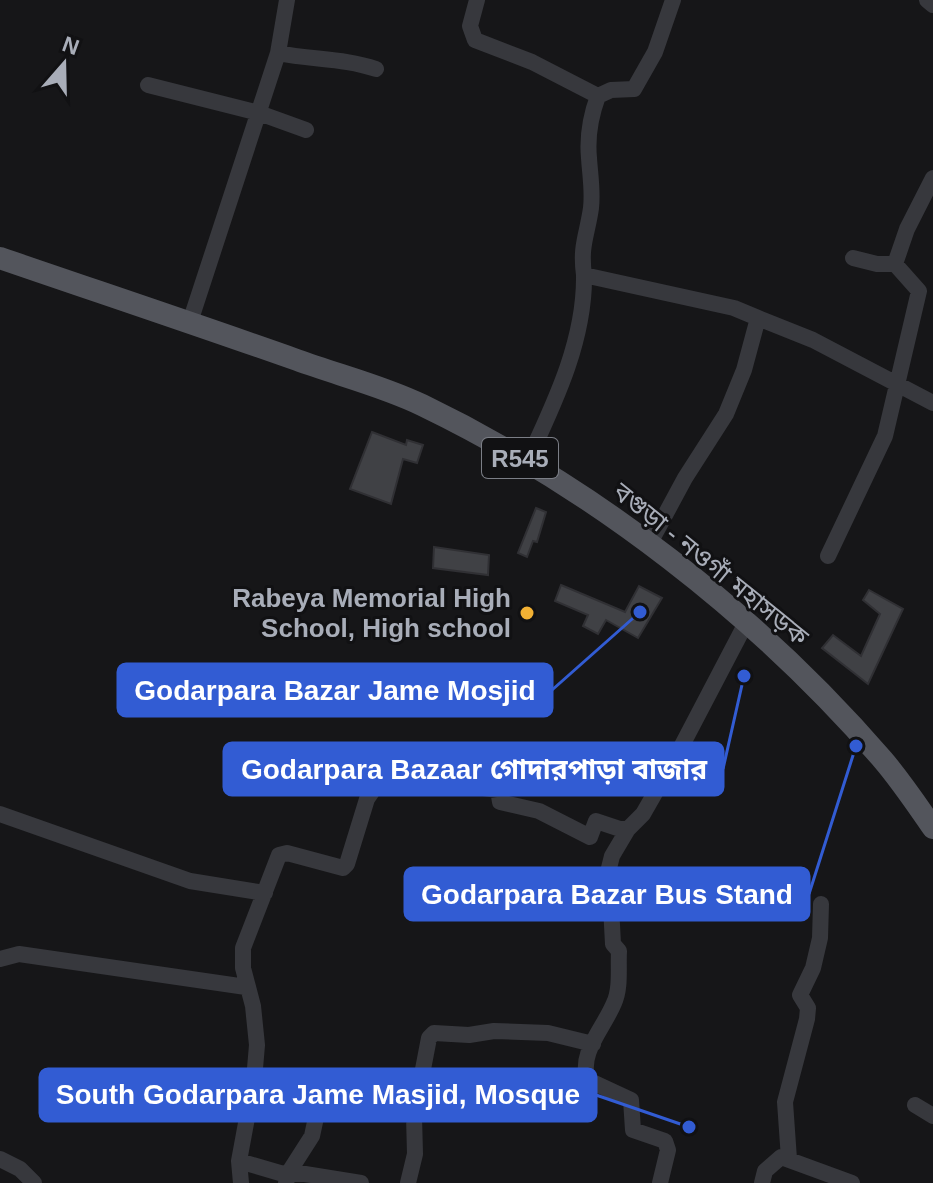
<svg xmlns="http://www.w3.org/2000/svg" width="933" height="1183" viewBox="0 0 933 1183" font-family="Helvetica,'Noto Sans Bengali',sans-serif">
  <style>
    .building { fill: #404145; stroke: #303034; stroke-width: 2 }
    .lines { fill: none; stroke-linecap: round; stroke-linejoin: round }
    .minor { stroke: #37383d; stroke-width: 16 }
    .major { stroke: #53555c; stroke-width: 22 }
    .poi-dot { fill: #f2b134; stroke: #111113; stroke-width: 3 }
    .labels { text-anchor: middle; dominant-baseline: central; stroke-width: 6; stroke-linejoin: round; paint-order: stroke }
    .shield { fill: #111113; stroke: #7b7e86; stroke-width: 2 }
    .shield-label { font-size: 24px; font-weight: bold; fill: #a8adb8 }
    .street-label { font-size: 26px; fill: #a8adb8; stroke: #111113 }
    .poi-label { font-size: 26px; font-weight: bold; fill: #a8adb8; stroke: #111113; text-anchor: end }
    .leader { fill: none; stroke: #325cd3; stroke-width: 3 }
    .callout-dot { fill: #325cd3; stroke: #111113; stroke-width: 3 }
    .callout { fill: #325cd3; stroke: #325cd3; stroke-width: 3 }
    .callout-label { font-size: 28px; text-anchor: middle; font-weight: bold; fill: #fff }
  </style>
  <rect width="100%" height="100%" fill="#161618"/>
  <path class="building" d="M372,432l34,13 1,-5 16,5 -6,18 -14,-4 -12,45 -41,-15z
    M536,508l10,4 -9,30 -4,-1 -6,16 -9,-4z
    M434,547l55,8 -1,20 -55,-7z
    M561,585l64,27 14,-26 23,12 -24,40 -32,-18 -8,14 -15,-8 5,-11 -33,-14z
    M869,590l34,19 -35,75 -46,-36 11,-13 28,21 19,-42 -17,-14z"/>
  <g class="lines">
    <path class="minor" d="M477,0l-7,26 5,14 57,22 66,34
      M927,0l6,5
      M278,53c33,7 66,5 98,16
      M148,85l111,28 47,17
      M853,258l24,6h18
      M584,275c-4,-30 3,-39 7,-67 2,-17 -1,-34 -2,-50 -2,-21 2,-43 9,-62l13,-6 23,-1 21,-37 18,-52
      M758,318l55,22 120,63
      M190,322l88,-269 9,-53
      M527,462c27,-58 58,-121 57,-187l150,33 24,10 -14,52 -18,44 -41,64 -35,65
      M828,556l57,-120 34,-145 -24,-27 12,-35 26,-51
      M0,814l190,67 75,12
      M0,959l19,-5 227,33
      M915,1105l18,11
      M414,1116l15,-78 5,-5 35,2 25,-4 54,2 45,11
      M0,1159l20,10 14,14
      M789,1159l-4,-57 22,-83 1,-11 -8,-13 13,-27 7,-30 1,-34
      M239,1161l41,12 25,1 56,9
      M241,1183l-2,-22 15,-81 3,-35 -4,-39 -10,-38v-20l36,-93 8,-2 56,15 4,-4 20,-65 17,-25 114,16 2,12 39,9 51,26 6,-16 24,8h8
      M286,1183l3,-11 23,-36 9,-42 53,10 40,12 1,38 -7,29
      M660,1183l8,-33 -3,-9 -32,-11 -2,-30 -43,-20c-10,-27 16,-52 26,-77 7,-15 4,-36 5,-52l-6,-7 -4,-76 3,-12 16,-27 15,-15 36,-63 67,-128
      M762,1183l3,-12 16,-14 71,26"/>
    <path class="major" d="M0,258c99,34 198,67 297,102 41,15 86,26 125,45 172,83 336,210 461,355 18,21 34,45 50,68"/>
  </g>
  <circle class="poi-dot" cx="527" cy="613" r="8"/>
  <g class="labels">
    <rect class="shield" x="482" y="438" width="76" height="40" rx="6"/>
    <g class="shield-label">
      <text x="520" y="458">R545</text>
    </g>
    <g class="street-label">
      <text transform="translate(711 564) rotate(39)">বগুড়া - নওগাঁ মহাসড়ক</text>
    </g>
    <g class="poi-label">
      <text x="511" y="598">Rabeya Memorial High<tspan x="511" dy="30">School, High school</tspan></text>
    </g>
  </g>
  <path class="leader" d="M640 612L552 690M744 676L723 769M856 746L809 894M689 1127L596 1095"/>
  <g class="callout-dot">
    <circle cx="640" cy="612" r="8"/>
    <circle cx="744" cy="676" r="8"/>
    <circle cx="856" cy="746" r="8"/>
    <circle cx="689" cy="1127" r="8"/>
  </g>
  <g class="callout">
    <rect x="118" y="664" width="434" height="52" rx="8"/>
    <rect x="224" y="743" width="499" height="52" rx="8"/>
    <rect x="405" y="868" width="404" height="52" rx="8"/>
    <rect x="40" y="1069" width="556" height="52" rx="8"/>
  </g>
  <g class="callout-label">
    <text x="335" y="700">Godarpara Bazar Jame Mosjid</text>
    <text x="474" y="779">Godarpara Bazaar গোদারপাড়া বাজার</text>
    <text x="607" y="904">Godarpara Bazar Bus Stand</text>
    <text x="318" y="1104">South Godarpara Jame Masjid, Mosque</text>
  </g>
  <g transform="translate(64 64) rotate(20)" stroke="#111113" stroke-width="6" paint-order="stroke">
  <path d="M0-6L14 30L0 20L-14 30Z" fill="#a8adb8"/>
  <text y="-12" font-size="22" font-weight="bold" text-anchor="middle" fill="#a8adb8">N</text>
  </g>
</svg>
